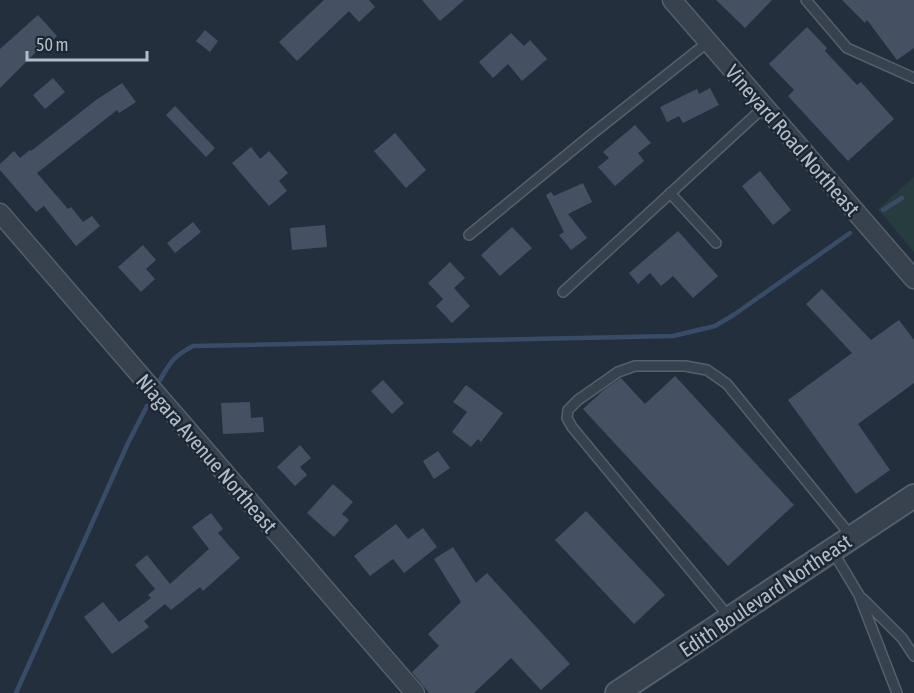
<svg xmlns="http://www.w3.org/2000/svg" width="914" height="693" viewBox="0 0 914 693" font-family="'Asap Condensed',sans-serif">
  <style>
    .green { fill: #263c3f }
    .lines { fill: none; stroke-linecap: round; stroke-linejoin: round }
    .stream { stroke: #394c67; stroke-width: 4.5 }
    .building { fill: #455162 }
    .service-casing { stroke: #565f6c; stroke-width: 12 }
    .minor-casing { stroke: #565f6c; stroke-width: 21 }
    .tertiary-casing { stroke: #565f6c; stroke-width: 26 }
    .service { stroke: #38414e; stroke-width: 9 }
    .minor { stroke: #38414e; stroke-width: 18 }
    .tertiary { stroke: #38414e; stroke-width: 22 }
    .labels { text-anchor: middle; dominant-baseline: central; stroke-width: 5; stroke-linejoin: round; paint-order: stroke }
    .street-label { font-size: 21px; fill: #b4bcc9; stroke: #1d2633 }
  </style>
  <rect width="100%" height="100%" fill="#242f3e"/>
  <path class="green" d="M914,177v75l-36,-43z"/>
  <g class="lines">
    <path class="stream" d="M883,210l19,-12
      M160,380c11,-19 14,-24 33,-34l480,-10 42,-10 20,-12 115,-81
      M16,693l112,-250 19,-37"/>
  </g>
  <path class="building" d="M324,0h45l6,7 -16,15 -10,-11 -52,50 -18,-19z
    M422,0h42l-24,21z
    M716,0h56l-27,28z
    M842,0h72v48l-17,12 -30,-40 -2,3z
    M38,15l19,21 -18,17 -2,-2 -37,37v-39z
    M807,27l20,21 -2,3 32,34 4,-3 33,37 -46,42 -60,-65 6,-6 -25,-26z
    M205,30l13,11 -8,11 -14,-11z
    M511,33l13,13 6,-6 17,19 -25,22 -14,-17 -15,14 -14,-16z
    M53,78l12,14 -20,17 -12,-14z
    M122,83l14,19 -17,11 -2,-3 -80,63 31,36 3,-2 12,15 9,-6 8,10 -24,20 -32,-40 -8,6 -36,-42v-6l14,-13 6,7 10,-8 1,1 65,-51z
    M710,88l9,17 -36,18 -4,-7 -12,6 -7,-15 37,-18 2,5z
    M175,106l40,42 -9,9 -40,-42z
    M635,125l16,18 -13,10 6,8 -29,25 -17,-19 11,-9 -6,-6z
    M395,133l31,37 -20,18 -32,-37z
    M251,147l9,12 9,-8 19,22 -9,8 8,10 -18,15 -37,-43z
    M760,171l31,39 -18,15 -31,-39z
    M583,183l9,19 -24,12 19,24 -16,12 -12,-15 5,-3 -18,-37 5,-3 3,4z
    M193,222l8,10 -26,21 -8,-10z
    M325,225l2,22 -35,3 -2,-22z
    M512,227l20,21 -32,28 -19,-21z
    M678,231l40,45 -25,22 -20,-22 -12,10 -11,-13 -12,11 -9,-11z
    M143,245l13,15 -10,9 9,10 -14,13 -23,-25z
    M450,262l15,16 -11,10 16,18 -18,17 -16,-17 7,-7 -15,-16z
    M822,289l49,51 28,-20 15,20v43l-56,41 32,46 -34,24 -68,-94 64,-47 -46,-49z
    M675,376l119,129 -66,61 -145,-157 22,-20 16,-11 24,26z
    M383,380l21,23 -12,11 -21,-23z
    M466,385l37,28 -22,29 -3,-3 -7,8 -19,-15 15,-20 -14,-10z
    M250,402l1,16 12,-1 1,15 -41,2 -2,-31z
    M300,445l11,13 -11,9 7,8 -12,11 -18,-19z
    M438,451l12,17 -16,11 -11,-18z
    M333,484l20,18 -11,12 7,6 -15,17 -27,-24z
    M586,511l79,84 -31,29 -79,-84z
    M211,513l12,16 -5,4 22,25 -37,33 -3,-4 -29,23 -6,-6 -21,17 5,6 -37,27 -28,-37 19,-15 16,20 32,-24 -3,-3 7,-6 -20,-24 12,-10 23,29 39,-35 -17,-22z
    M396,524l12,15 15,-11 14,19 -33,26 -11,-14 -23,17 -16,-20z
    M453,547l23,36 11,-10 83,91 -29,26 -30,-32 -37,35h-45l-17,-21 27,-26 -11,-12 33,-32 -27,-43z"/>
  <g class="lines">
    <defs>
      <path id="service" d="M806,0l41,48 67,30
        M670,193l46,50
        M469,235l128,-105 111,-88
        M563,292l201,-185
        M832,550l27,45 38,98
        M863,599l39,39 12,18
        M730,618l-158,-191 -5,-9 1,-8 10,-10 40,-28 17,-6h50l22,4 20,14 125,153"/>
      <path id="minor" d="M672,0l242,279
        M0,213l415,480"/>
      <path id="tertiary" d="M617,693l297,-197"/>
    </defs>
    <use href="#service" class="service-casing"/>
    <use href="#minor" class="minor-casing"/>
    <use href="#tertiary" class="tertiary-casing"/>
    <use href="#service" class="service"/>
    <use href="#minor" class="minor"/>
    <use href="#tertiary" class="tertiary"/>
  </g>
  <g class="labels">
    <g class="street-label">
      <text transform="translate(793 140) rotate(49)">Vineyard Road Northeast</text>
      <text transform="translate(207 453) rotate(49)">Niagara Avenue Northeast</text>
      <text transform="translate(765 595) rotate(-34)">Edith Boulevard Northeast</text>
    </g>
  </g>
  <path d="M27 51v9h120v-9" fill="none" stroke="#b4bcc9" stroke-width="3"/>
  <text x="36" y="51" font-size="18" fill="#b4bcc9" stroke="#1d2633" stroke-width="4.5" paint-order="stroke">50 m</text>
</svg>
